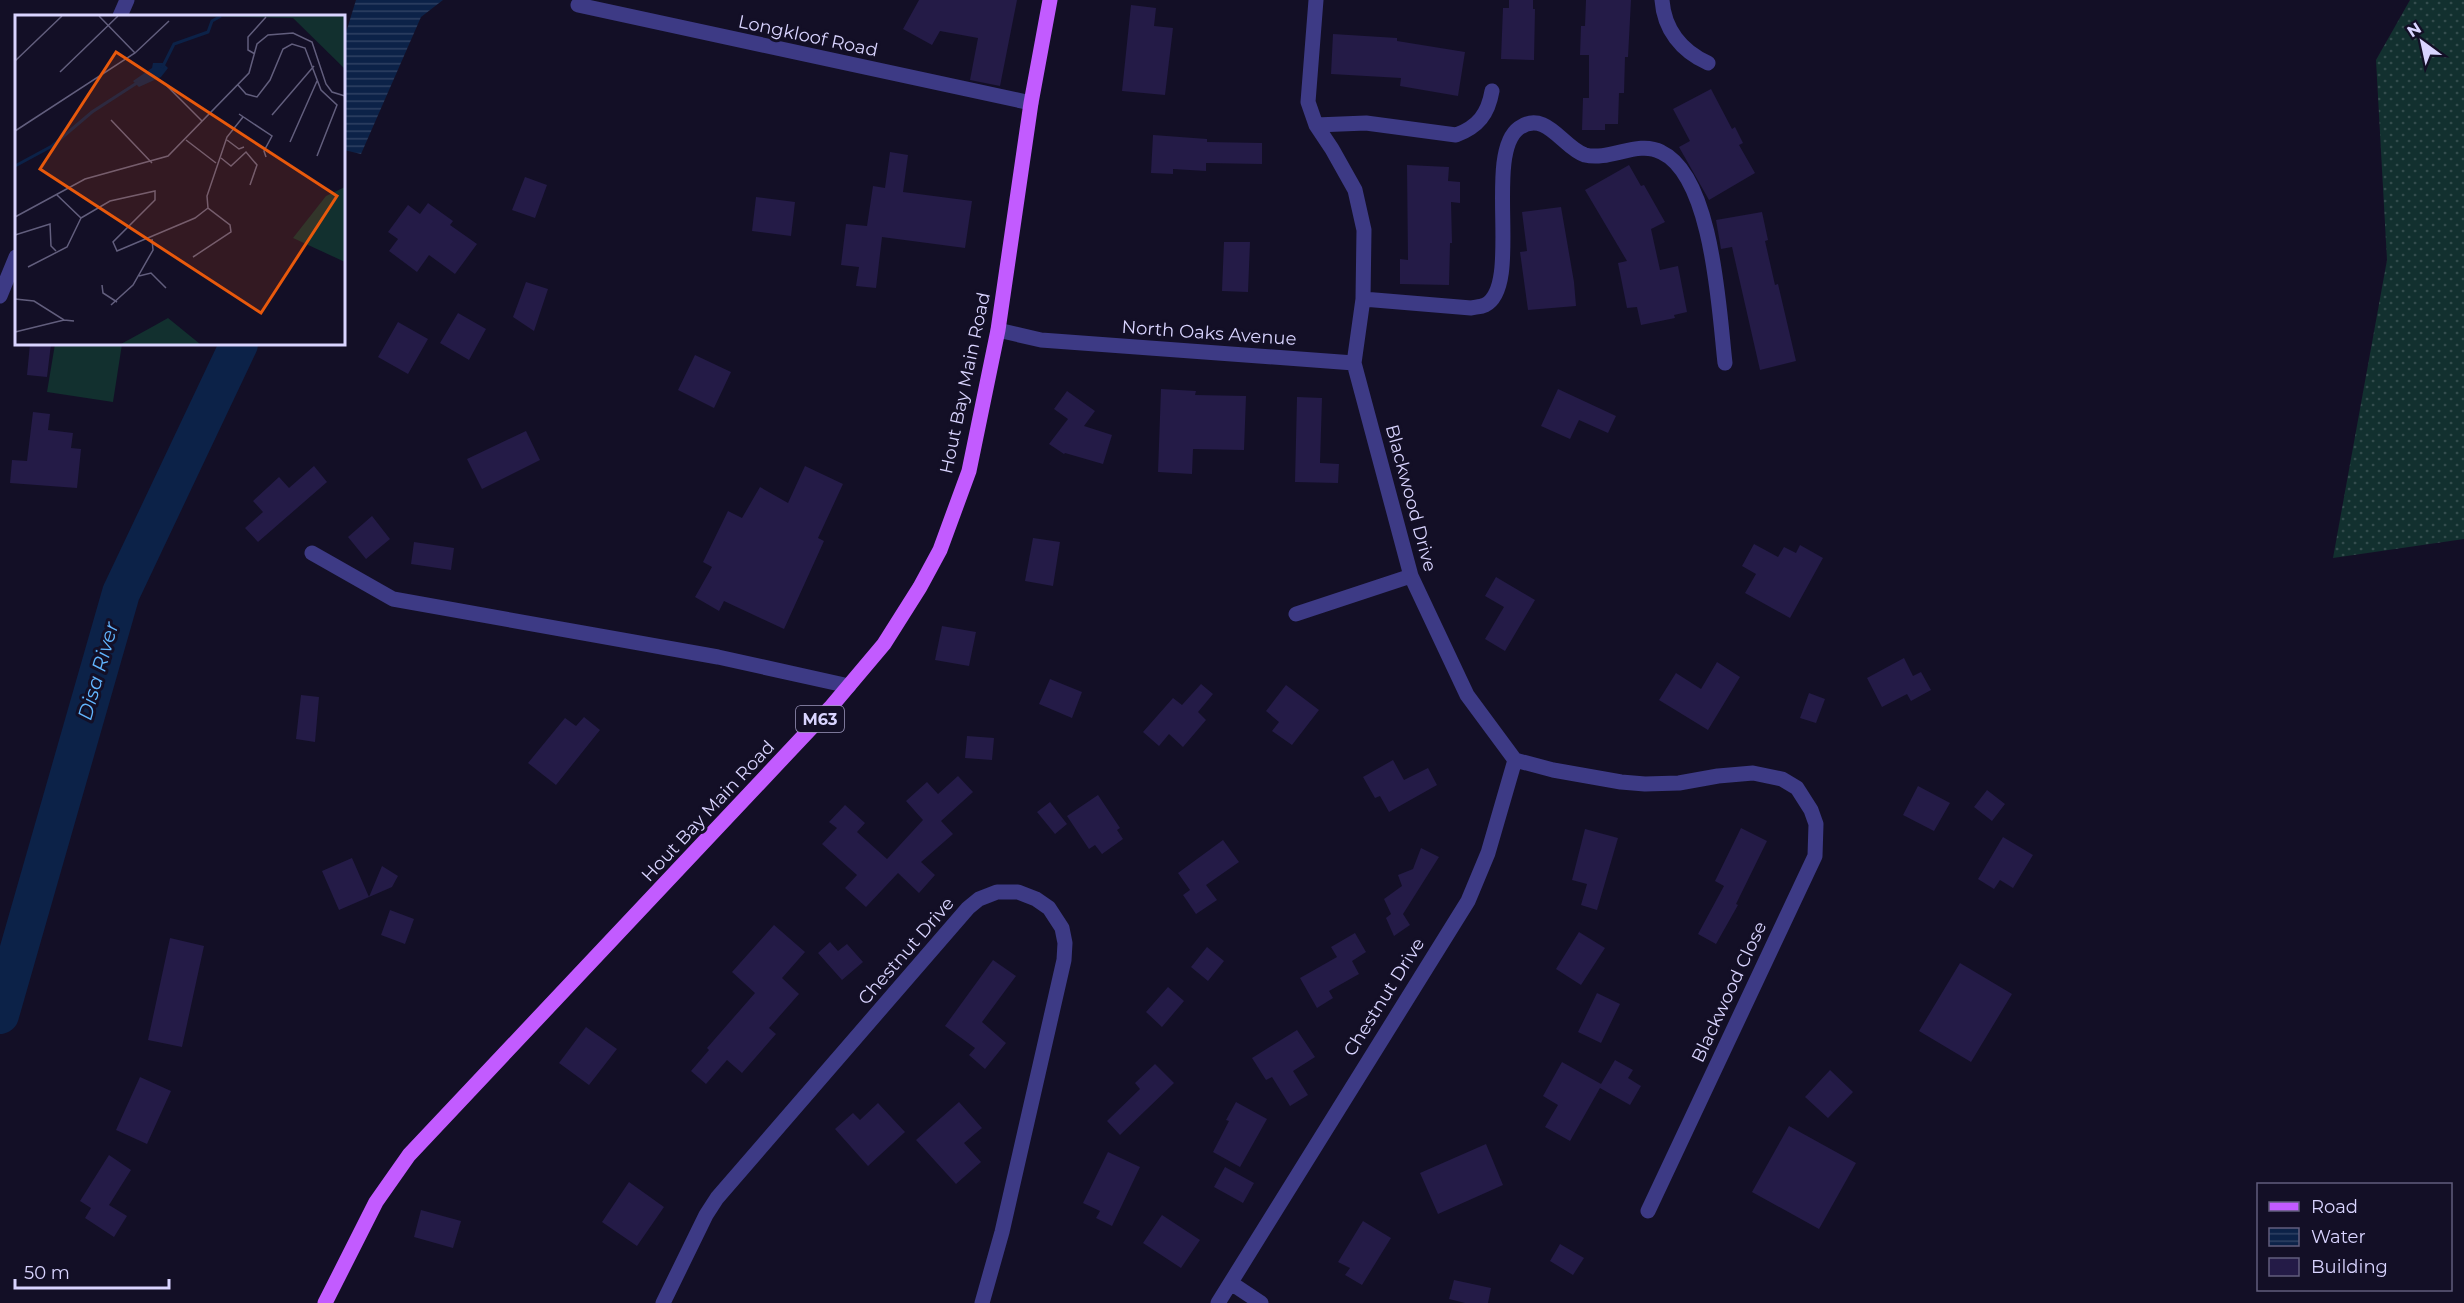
<svg xmlns="http://www.w3.org/2000/svg" width="2464" height="1303" viewBox="0 0 2464 1303" font-family="Montserrat,sans-serif">
  <style>
    .grass { fill: url(#grass-dots) }
    .pitch { fill: #12302f }
    .water { fill: url(#water-rules) }
    .lines { fill: none; stroke-linecap: round; stroke-linejoin: round }
    .river { stroke: #0c2248; stroke-width: 38 }
    .building { fill: #241b47 }
    .minor { stroke: #3d3a85; stroke-width: 15 }
    .major { stroke: #c25bff; stroke-width: 15 }
    .labels { text-anchor: middle; dominant-baseline: central; stroke-width: 6; stroke-linejoin: round; paint-order: stroke }
    .shield { fill: #130f26; stroke: #9e99be; stroke-width: 1.5 }
    .shield-label { font-size: 16px; font-weight: bold; fill: #d9d4ff }
    .street-label { font-size: 18px; fill: #d9d4ff; stroke: #130f26 }
    .water-label { font-size: 20px; font-style: italic; fill: #62b6ff; stroke: #130f26 }
    .inset-river { fill: none; stroke: #0c2248; stroke-width: 3 }
    .inset-road { fill: none; stroke: #625e7d; stroke-width: 1.5 }
    .view { fill: #e8590c; fill-opacity: 0.15; stroke: #e8590c; stroke-width: 3 }
    .inset-edge { fill: none; stroke: #d9d4ff; stroke-width: 3 }
  </style>
  <defs>
    <pattern id="grass-dots" width="8" height="8" patternUnits="userSpaceOnUse" patternTransform="scale(1.5)"><rect width="8" height="8" fill="#12302f"/><path d="M2 2h.1M6 6h.1" fill="none" stroke="#344d4e" stroke-width="1.8" stroke-linecap="round"/></pattern>
    <pattern id="water-rules" width="6" height="5" patternUnits="userSpaceOnUse" patternTransform="scale(1.5)"><rect width="6" height="5" fill="#0c2248"/><path d="M0 2.5h6" fill="none" stroke="#2f4163"/></pattern>
  </defs>
  <rect width="100%" height="100%" fill="#130f26"/>
  <path class="grass" d="M2410,0h54v539l-131,19 54,-298 -11,-200z"/>
  <path class="pitch" d="M55,344h67l-9,58 -66,-10z"/>
  <path class="water" d="M356,0h87l-22,17 -60,137 -17,-4v-111z"/>
  <g class="lines">
    <path class="river" d="M0,1015l121,-422 118,-249"/>
  </g>
  <path class="building" d="M919,0h98l-17,86 -30,-6 8,-42 -38,-7 -8,14 -29,-16z
    M1509,0h24v9h2l-1,51 -33,-1 2,-51h6z
    M1586,0h45l-3,57h-3l-1,36h-5l-1,31h-13v6h-23l1,-32h6v-43h-9l1,-29h4z
    M1131,5l25,3 -2,18 19,2 -8,67 -43,-4z
    M1333,34l64,4v3l68,11 -7,44 -58,-10 1,-8 -70,-4z
    M1711,89l21,40 3,-2 8,16 -4,2 16,28 -46,27 -30,-53 11,-6 -17,-32z
    M1153,135l54,4v3l55,1v21l-56,-1v8l-33,-2v5l-22,-1z
    M890,152l18,3 -5,37 69,9 -7,47 -83,-11 -6,51 -20,-2 3,-19 -18,-2 5,-41 21,2 6,-40 12,2z
    M1407,165l42,2 -1,14 12,1v21l-9,-1 1,41h-2l-1,42 -49,-1v-25l8,1z
    M1629,165l12,21 3,-1 21,37 -14,7 9,41 18,-4 9,46 -13,3 1,3 -34,7 -4,-18 -10,1 -9,-45 9,-2 -42,-71z
    M525,177l22,8 -12,33 -23,-8z
    M756,197l39,5 -4,34 -39,-5z
    M428,203l25,18 -3,4 27,19 -22,30 -26,-19 -12,17 -28,-21 9,-12 -10,-7 20,-27 12,9z
    M1561,207l13,75 2,24 -48,4 -8,-58 7,-1 -5,-39z
    M1762,212l6,28 -3,1 10,44 3,-1 18,77 -36,9 -28,-123 -11,2 -5,-29z
    M1224,242h26l-2,50 -26,-1z
    M526,282l22,7 -14,42 -21,-14z
    M458,313l28,16 -17,31 -29,-17z
    M398,322l30,17 -20,35 -30,-17z
    M30,344h21l-4,33 -20,-2z
    M695,355l36,17 -17,36 -36,-18z
    M1161,389l35,2 -1,4 51,1 -2,54 -51,-1 -1,25 -34,-2z
    M1558,389l58,27 -8,17 -29,-13 -9,19 -29,-13z
    M1067,391l28,20 -11,15 28,9 -9,29 -38,-11 -1,1 -15,-10 19,-25 -14,-10z
    M1297,397l25,1 -2,65 19,1 -1,19 -43,-1z
    M33,412l17,2 -2,16 25,3 -2,15 10,1 -4,39 -67,-5 2,-23 15,1z
    M526,431l14,29 -58,29 -15,-30z
    M314,466l13,16 -69,60 -13,-14 18,-16 -10,-11 26,-24 10,11z
    M805,466l38,18 -25,54 6,3 -40,88 -60,-28 -5,10 -24,-14 17,-30 -9,-5 25,-51 14,7 18,-31 28,16z
    M372,516l18,23 -24,20 -18,-22z
    M1033,538l27,4 -7,44 -28,-5z
    M414,542l40,6 -3,22 -40,-6z
    M1754,544l24,13 6,-10 12,6 4,-8 23,13 -33,60 -45,-25 11,-19 -14,-8z
    M1496,577l39,23 -30,51 -20,-12 19,-32 -19,-11z
    M942,626l34,6 -7,34 -34,-6z
    M1904,658l9,18 8,-4 10,18 -20,11 -4,-7 -25,13 -15,-29z
    M1717,662l23,15 -32,53 -49,-30 17,-27 25,16z
    M1050,679l32,13 -10,26 -33,-14z
    M1201,684l12,10 -15,18 8,8 -23,27 -14,-13 -10,12 -16,-14 30,-34 9,7z
    M1286,685l33,25 -27,35 -20,-14 7,-9 -13,-11z
    M1809,693l16,6 -9,24 -16,-5z
    M301,695l18,2 -4,45 -19,-3z
    M584,717l16,13 -44,55 -28,-22 37,-45 11,8z
    M967,736l27,2 -2,22 -27,-2z
    M1393,760l11,20 24,-12 9,17 -48,27 -9,-16 -5,2 -12,-21z
    M958,776l15,16 -32,29 12,13 -32,28 14,13 -16,18 -21,-20 -32,34 -21,-19 12,-13 -35,-31 15,-16 -8,-6 16,-17 20,18 -8,9 30,27 36,-39 -17,-19 21,-19 11,12z
    M1918,786l32,17 -16,28 -31,-16z
    M1987,790l18,14 -13,17 -18,-14z
    M1098,795l22,33 -3,2 6,9 -21,15 -7,-9 -6,4 -22,-33z
    M1050,802l17,22 -12,10 -18,-22z
    M1741,828l26,13 -31,63 2,1 -22,39 -18,-10 26,-48 -9,-5z
    M1585,829l33,9 -21,72 -16,-5 6,-21 -15,-4z
    M2003,837l30,18 -20,33 -13,-8 -6,9 -16,-10z
    M1223,840l16,22 -33,23 11,15 -21,14 -13,-19 7,-5 -12,-17z
    M1421,848l18,9 -36,57 7,11 -16,11 -8,-18 5,-4 -7,-15 18,-13 -4,-11 15,-6z
    M352,858l17,39 -30,13 -17,-39z
    M382,866l16,10 -6,11 -23,10z
    M390,910l24,9 -9,25 -24,-9z
    M774,925l31,27 -23,26 17,16 -30,34 7,6 -34,39 -15,-13 -21,24 -15,-13 18,-21 -2,-2 48,-55 -23,-21z
    M1579,932l26,16 -24,37 -25,-16z
    M1355,933l11,19 -14,9 7,13 -30,17 4,7 -16,10 -17,-30 37,-21 -6,-10z
    M170,938l34,8 -22,101 -34,-7z
    M830,942l8,9 9,-7 16,18 -21,18 -24,-27z
    M1207,947l17,14 -16,20 -17,-14z
    M993,960l23,16 -34,46 24,21 -21,26 -16,-14 6,-7 -30,-22z
    M1960,963l52,31 -41,68 -52,-31z
    M1168,987l16,14 -22,26 -16,-15z
    M1597,993l23,11 -19,39 -23,-11z
    M586,1027l31,22 -28,36 -30,-22z
    M1297,1030l18,27 -22,14 15,24 -18,11 -18,-29 -6,3 -14,-22z
    M1615,1060l18,10 -5,8 13,8 -11,19 -30,-17 -30,53 -25,-14 13,-22 -15,-9 19,-34 39,22z
    M1155,1064l19,19 -54,52 -13,-14 33,-32 -5,-6z
    M1830,1070l23,22 -25,26 -23,-21z
    M140,1077l31,14 -24,53 -31,-14z
    M959,1102l23,26 -18,15 17,19 -25,22 -40,-44z
    M1236,1102l31,17 -27,48 -27,-15 16,-31 -3,-1z
    M878,1103l27,29 -37,34 -33,-37 18,-16 7,7z
    M1789,1126l67,37 -37,66 -67,-37z
    M1486,1144l17,41 -65,29 -18,-41z
    M1108,1152l32,15 -28,59 -16,-8 4,-7 -17,-8z
    M109,1155l22,15 -22,35 18,11 -13,21 -29,-19 6,-10 -11,-7z
    M1225,1167l29,16 -11,20 -29,-16z
    M629,1182l35,25 -27,39 -35,-24z
    M421,1210l40,11 -8,27 -39,-11z
    M1162,1215l38,25 -19,28 -38,-25z
    M1363,1221l28,17 -29,47 -17,-10 5,-7 -12,-6z
    M1560,1244l24,14 -11,17 -23,-14z
    M1454,1280l37,8 -3,15h-23l-16,-4z"/>
  <g class="lines">
    <path class="minor" d="M1316,0l-8,102 8,23 16,24 23,41 9,40 -1,69 -9,64 57,213 56,119 48,65 38,10 68,12 24,2 34,-1 39,-7 35,-3 29,6 15,9 14,22 5,14 -1,32 -167,355
      M1662,0c2,29 19,51 46,63
      M578,5l453,98
      M120,16l7,-16
      M1316,125l50,-2 90,12c22,-8 32,-21 36,-44
      M0,296l16,-39
      M1363,299l108,9c4,-1 10,-1 14,-3 38,-19 -2,-151 34,-177 27,-19 44,20 66,27 25,6 53,-15 76,-3 52,24 58,159 64,211
      M998,330l43,10 313,23
      M312,553l81,46 325,58 131,29
      M1296,614l115,-38
      M1231,1283l30,20
      M663,1303l43,-88 11,-17 251,-290 11,-9 18,-7h21l18,7 13,9 13,20 3,15 -1,17 -62,272 -20,71
      M1218,1303l250,-402 20,-48 27,-93"/>
    <path class="major" d="M325,1303l51,-101 33,-47 421,-447 54,-64 36,-57 20,-37 29,-79 29,-141 33,-227 19,-103"/>
  </g>
  <g class="labels">
    <rect class="shield" x="796" y="706" width="48" height="26" rx="4.5"/>
    <g class="shield-label">
      <text x="820" y="719">M63</text>
    </g>
    <g class="street-label">
      <text transform="translate(808 36) rotate(12)">Longkloof Road</text>
      <text transform="translate(1209 333) rotate(4)">North Oaks Avenue</text>
      <text transform="translate(965 383) rotate(-78)">Hout Bay Main Road</text>
      <text transform="translate(1411 498) rotate(75)">Blackwood Drive</text>
      <text transform="translate(708 811) rotate(-47)">Hout Bay Main Road</text>
      <text transform="translate(906 951) rotate(-49)">Chestnut Drive</text>
      <text transform="translate(1729 992) rotate(-65)">Blackwood Close</text>
      <text transform="translate(1384 997) rotate(-58)">Chestnut Drive</text>
    </g>
    <g class="water-label">
      <text transform="translate(98 671) rotate(-74)">Disa River</text>
    </g>
  </g>
  <g transform="translate(15 15)">
    <rect width="330" height="330" fill="#130f26"/>
    <path d="M165,1h165v53l-52,-51zM330,172v75l-52,-24 33,-42zM153,303l32,26h-79l31,-17z" fill="#12302f"/>
    <path d="M138,48h10l5,5 -7,9 -22,10 -6,-6 19,-13z" fill="#0c2248"/>
    <path class="inset-river" d="M147,53l12,-24 34,-12 4,-11 9,-5M0,151l37,-20 40,-34 48,-31"/>
    <path class="inset-road" d="M84,1l36,37M240,39l-7,-4v-13l18,-20M0,46l47,-45M45,57l58,-56M223,70l8,9 11,3 13,-17 13,-31 9,-5 13,4 16,42 16,15 -20,51M152,71l35,35M224,99l33,22 -8,15 2,6M257,100l42,-49M96,105l41,43M0,116l120,-78 34,-32M171,125l30,23M212,125l12,9 5,-2M275,127l27,-61M206,143l10,8 15,-14 11,13 -7,20M42,180l24,23 29,-17 45,-10v9l-42,42 4,9 78,-33 13,-10M0,202l70,-38 83,-23 81,-83 8,-29 11,-9 25,-2 19,9 14,42 6,8 13,4M0,220l35,-11 1,22 5,5M178,242l38,-25 -1,-7 -22,-17 -1,-12 20,-59 16,-20M13,252l39,-20 14,-29M124,261l12,-3 15,15M87,270l1,8 14,9M0,284l19,2 30,19 10,1M96,290l22,-20 20,-35 -1,-11M0,317l49,-12"/>
    <path class="view" d="M101,37l221,144 -76,117 -221,-144z"/>
    <rect width="330" height="330" class="inset-edge"/>
  </g>
  <rect x="2257" y="1183" width="195" height="108" fill="#130f26" stroke="#625e7d" stroke-width="1.5"/>
  <rect x="2269" y="1202" width="30" height="9" fill="#c25bff" stroke="#625e7d" stroke-width="1.5"/>
  <text x="2311" y="1213" font-size="18" fill="#d9d4ff">Road</text>
  <rect x="2269" y="1228" width="30" height="18" fill="url(#water-rules)" stroke="#625e7d" stroke-width="1.5"/>
  <text x="2311" y="1243" font-size="18" fill="#d9d4ff">Water</text>
  <rect x="2269" y="1258" width="30" height="18" fill="#241b47" stroke="#625e7d" stroke-width="1.5"/>
  <text x="2311" y="1273" font-size="18" fill="#d9d4ff">Building</text>
  <g transform="translate(2422 42) rotate(327)" stroke="#130f26" stroke-width="4.5" paint-order="stroke">
  <path d="M0-4.5L10 22L0 15L-10 22Z" fill="#d9d4ff"/>
  <text y="-9" font-size="16" font-weight="bold" text-anchor="middle" fill="#d9d4ff">N</text>
  </g>
  <path d="M15 1279v9h154v-9" fill="none" stroke="#d9d4ff" stroke-width="3"/>
  <text x="24" y="1279" font-size="18" fill="#d9d4ff" stroke="#130f26" stroke-width="4.5" paint-order="stroke">50 m</text>
</svg>
